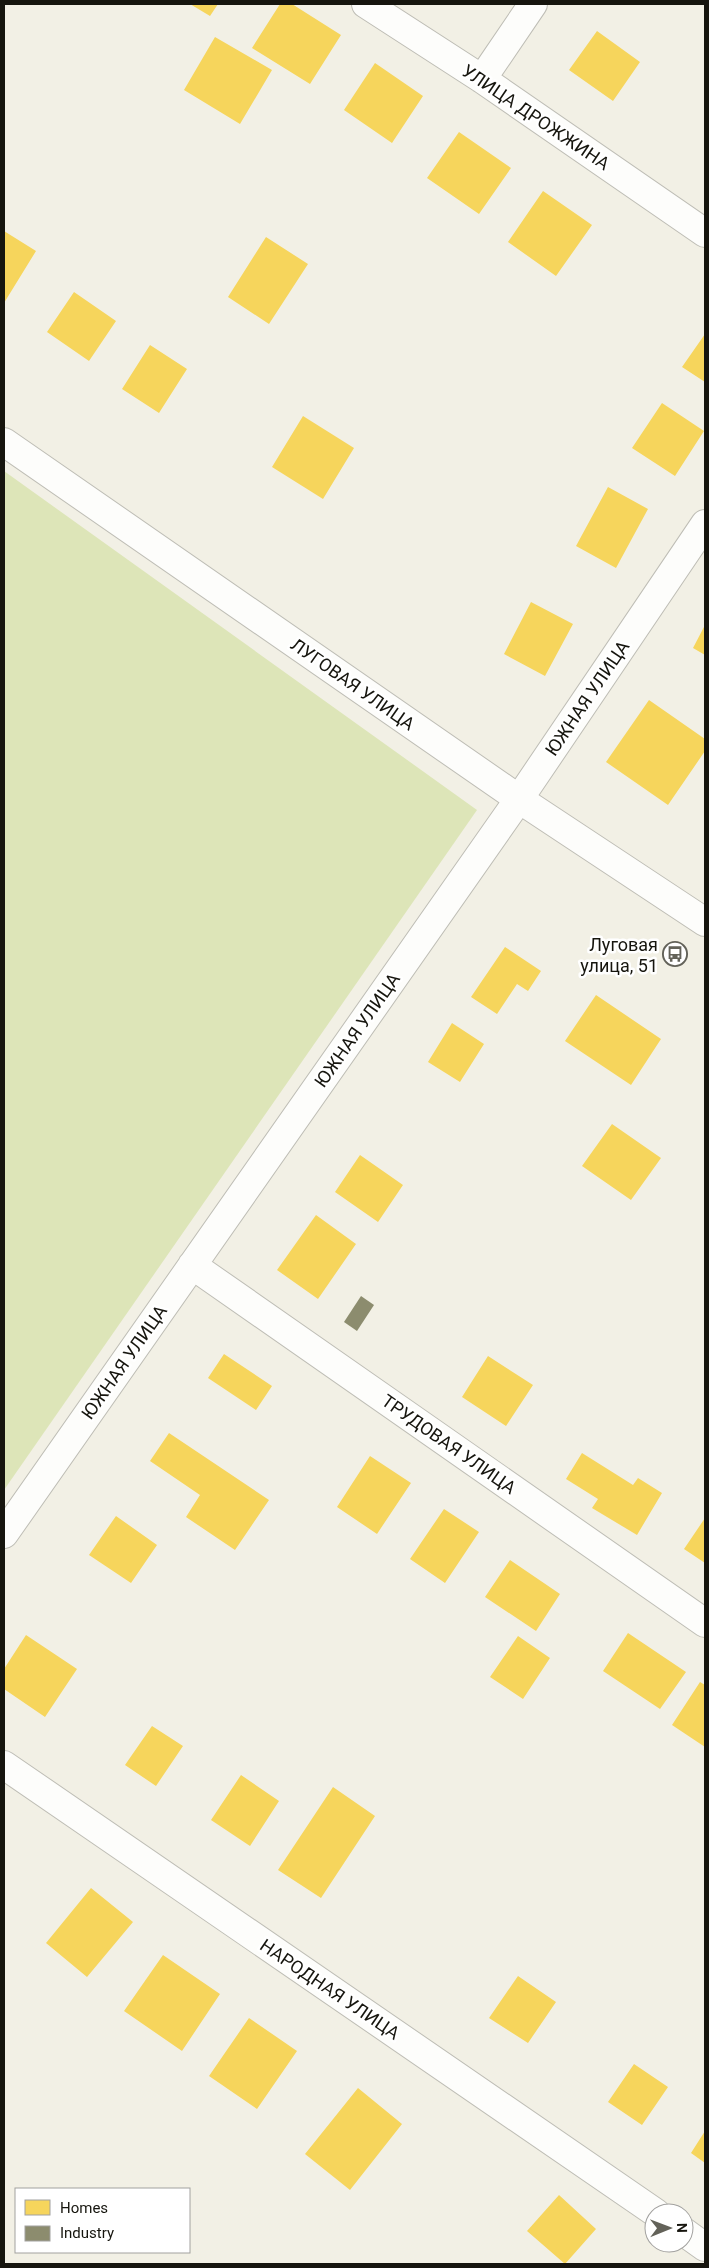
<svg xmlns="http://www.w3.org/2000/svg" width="709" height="2268" viewBox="0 0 709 2268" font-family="Roboto,sans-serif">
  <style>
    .green { fill: #dde5b8 }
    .homes { fill: #f6d55c }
    .industry { fill: #8c8c6e }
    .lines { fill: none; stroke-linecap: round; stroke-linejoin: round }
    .street-casing { stroke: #bebdb5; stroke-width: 30 }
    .secondary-casing { stroke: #bebdb5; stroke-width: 30 }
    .street { stroke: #fdfdfb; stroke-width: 28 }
    .secondary { stroke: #fdfdfb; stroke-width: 28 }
    .labels { text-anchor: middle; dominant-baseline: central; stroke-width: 5; stroke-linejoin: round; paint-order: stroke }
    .street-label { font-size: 18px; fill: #16150e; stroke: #fff }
    .poi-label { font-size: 18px; fill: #16150e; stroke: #fff; text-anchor: end }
  </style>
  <rect width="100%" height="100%" fill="#f2f0e5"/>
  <path class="green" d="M4,471l473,339 -473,680z"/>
  <path class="homes" d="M190,4h28l-8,12z
    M280,4h12l49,31 -31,49 -58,-36z
    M597,31l43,31 -27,39 -44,-31z
    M215,37l57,33 -32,54 -56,-34z
    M375,63l48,33 -31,47 -48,-33z
    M459,132l52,36 -32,46 -52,-36z
    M543,191l49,34 -36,51 -48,-34z
    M4,231l32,20 -32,52z
    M266,237l42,27 -39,60 -41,-27z
    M74,292l42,29 -27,40 -42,-29z
    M705,334v48l-23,-15z
    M150,345l37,24 -28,44 -37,-24z
    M662,403l42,28 -29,45 -43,-28z
    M303,416l51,32 -31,51 -51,-32z
    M608,487l40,22 -32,59 -40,-22z
    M531,602l42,22 -28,52 -41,-22z
    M705,625v30l-12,-7z
    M649,700l56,39v12l-37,54 -62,-43z
    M505,947l36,24 -13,20 -11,-7 -20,30 -26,-17z
    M596,995l65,44 -30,46 -66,-44z
    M452,1023l32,21 -24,38 -32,-20z
    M612,1124l49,34 -30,42 -49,-34z
    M360,1155l43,30 -25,37 -43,-30z
    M316,1215l40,29 -38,55 -41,-29z
    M224,1354l48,32 -16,24 -48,-32z
    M488,1356l45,29 -27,41 -44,-29z
    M169,1433l100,67 -34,50 -49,-33 14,-22 -50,-34z
    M582,1453l51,32 5,-7 24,15 -25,42 -45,-27 6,-9 -32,-20z
    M370,1456l41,27 -34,51 -40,-27z
    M444,1509l35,23 -34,51 -35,-24z
    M116,1516l41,29 -26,38 -42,-28z
    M705,1518v45l-21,-14z
    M510,1560l50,34 -24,37 -51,-34z
    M628,1633l58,39 -26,37 -57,-38z
    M26,1635l51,34 -32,48 -41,-28v-20z
    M518,1636l32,22 -27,41 -33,-22z
    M700,1682l5,3v62l-33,-22z
    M152,1726l31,20 -27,40 -31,-21z
    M241,1775l38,26 -29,45 -39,-26z
    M333,1787l42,29 -54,82 -43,-28z
    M91,1888l42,34 -46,55 -41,-34z
    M163,1955l57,39 -38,57 -58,-40z
    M518,1976l38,26 -28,41 -39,-25z
    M249,2018l48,33 -40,58 -48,-33z
    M634,2064l34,23 -26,38 -34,-23z
    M358,2088l44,36 -52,66 -45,-36z
    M705,2131v32l-14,-10z
    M559,2195l37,34 -31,35 -38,-33z"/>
  <path class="industry" d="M361,1296l13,9 -17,26 -13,-9z"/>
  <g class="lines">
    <defs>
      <path id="street" d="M366,4l116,75 223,154
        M482,79l51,-75
        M192,1265l513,358
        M4,1534l515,-735 186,-275
        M4,1765l652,448
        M684,2232l21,15"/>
      <path id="secondary" d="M4,442l515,357 186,123"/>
    </defs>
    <use href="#street" class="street-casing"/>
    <use href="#secondary" class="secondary-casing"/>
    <use href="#street" class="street"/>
    <use href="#secondary" class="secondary"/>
  </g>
  <defs>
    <symbol id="bus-ring" viewBox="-11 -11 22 22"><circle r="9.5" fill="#fff" stroke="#636259" stroke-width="1.5"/><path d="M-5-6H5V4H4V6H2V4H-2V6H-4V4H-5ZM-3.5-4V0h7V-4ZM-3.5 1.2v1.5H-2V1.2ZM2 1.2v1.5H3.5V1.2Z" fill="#636259"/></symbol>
  </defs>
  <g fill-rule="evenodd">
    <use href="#bus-ring" x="661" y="940" width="28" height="28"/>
  </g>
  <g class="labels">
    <g class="street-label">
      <text transform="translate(536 117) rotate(34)">УЛИЦА ДРОЖЖИНА</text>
      <text transform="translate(353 684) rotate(35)">ЛУГОВАЯ УЛИЦА</text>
      <text transform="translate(587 698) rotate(-56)">ЮЖНАЯ УЛИЦА</text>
      <text transform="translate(357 1030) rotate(-55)">ЮЖНАЯ УЛИЦА</text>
      <text transform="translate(124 1362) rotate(-55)">ЮЖНАЯ УЛИЦА</text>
      <text transform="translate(449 1444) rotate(35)">ТРУДОВАЯ УЛИЦА</text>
      <text transform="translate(330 1989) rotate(34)">НАРОДНАЯ УЛИЦА</text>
    </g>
    <g class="poi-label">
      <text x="658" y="944">Луговая<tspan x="658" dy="21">улица, 51</tspan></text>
    </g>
  </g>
  <rect width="709" height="2268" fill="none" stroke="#16150e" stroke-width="10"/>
  <rect x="15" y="2188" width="175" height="65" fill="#ffffff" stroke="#a2a19f"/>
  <rect x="25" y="2200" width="25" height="15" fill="#f6d55c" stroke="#a2a19f"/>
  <text x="60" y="2213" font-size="15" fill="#16150e">Homes</text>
  <rect x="25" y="2226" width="25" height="15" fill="#8c8c6e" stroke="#a2a19f"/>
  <text x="60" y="2238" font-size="15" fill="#16150e">Industry</text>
  <g transform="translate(669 2228) rotate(89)"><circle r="24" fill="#ffffff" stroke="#a2a19f"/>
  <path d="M0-4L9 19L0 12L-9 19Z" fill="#636259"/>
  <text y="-8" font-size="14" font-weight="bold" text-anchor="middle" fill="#16150e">N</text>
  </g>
</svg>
